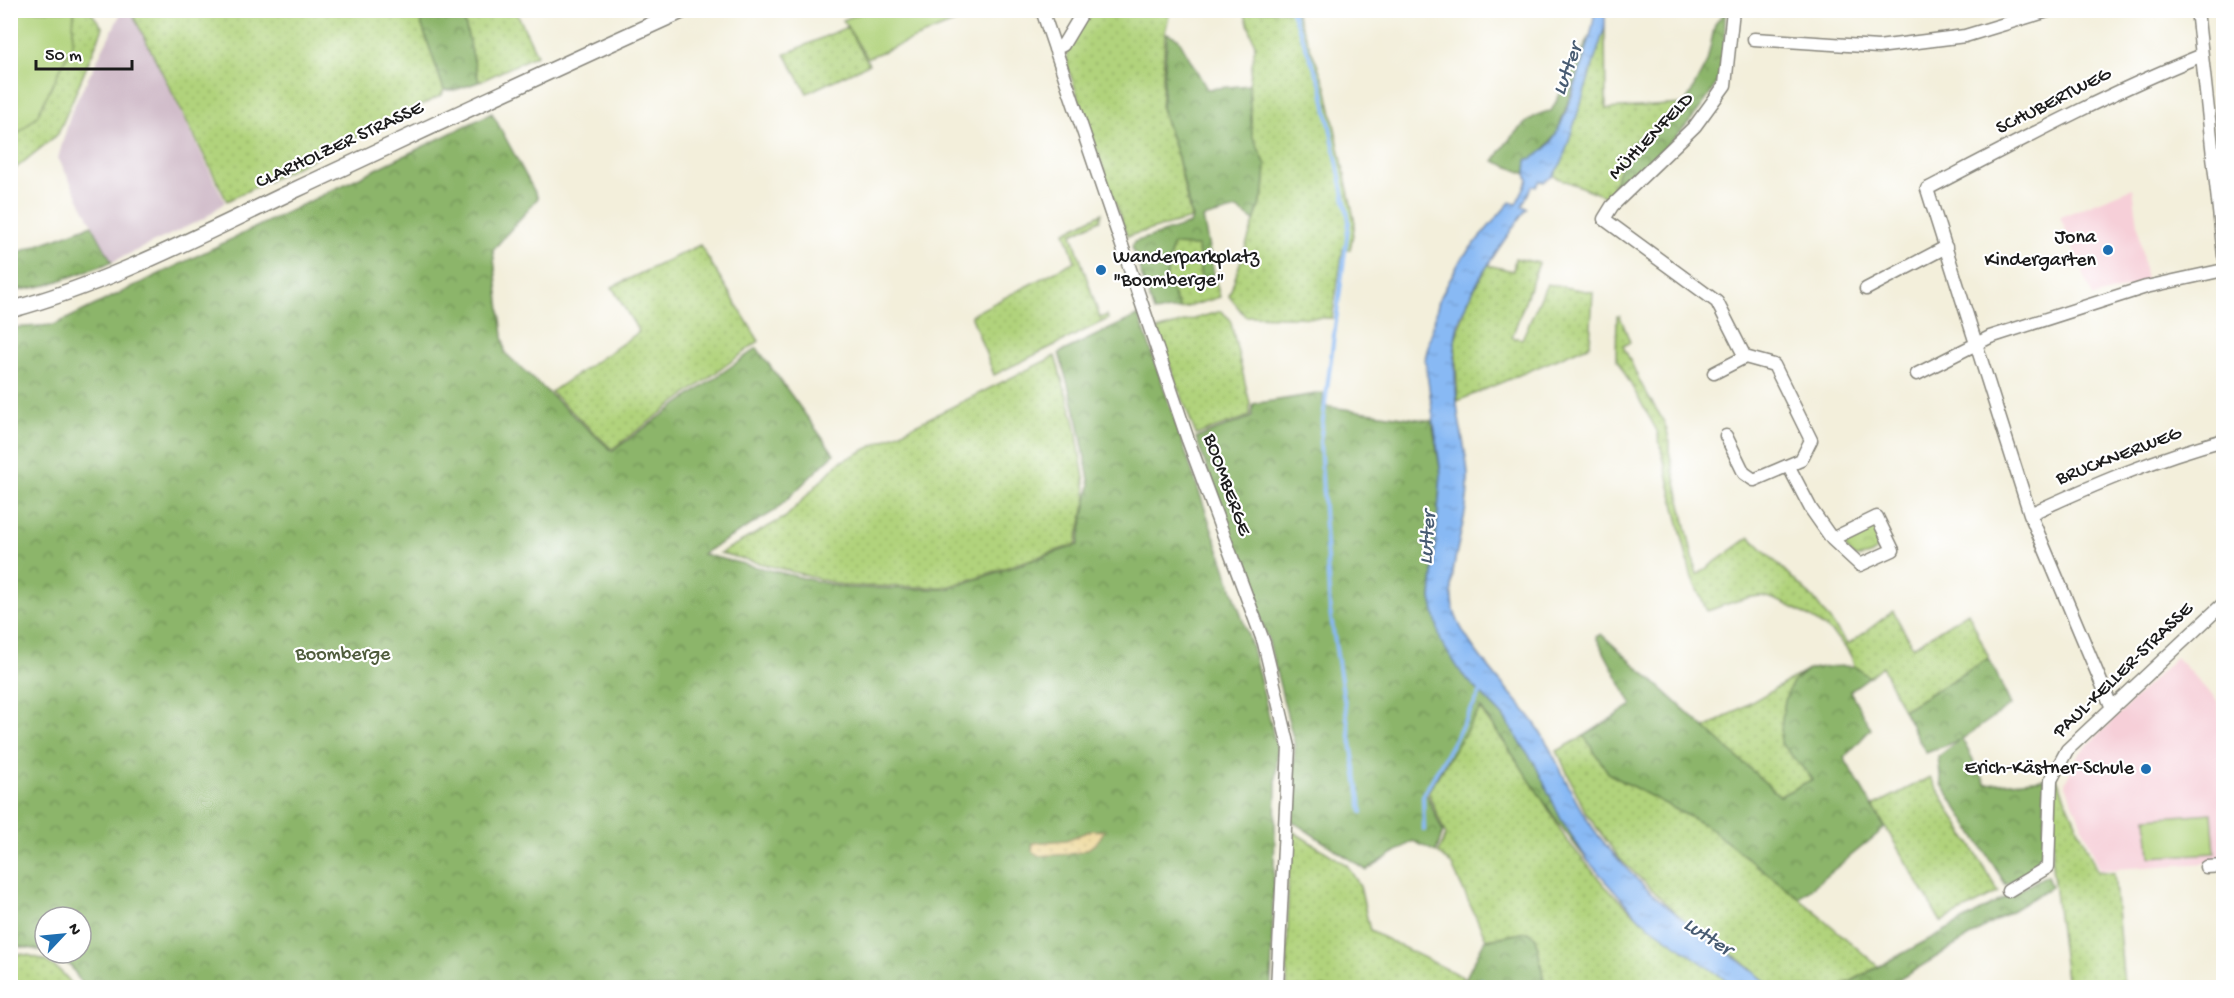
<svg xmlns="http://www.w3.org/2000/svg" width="2234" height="998" viewBox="0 0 2234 998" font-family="'Gochi Hand',sans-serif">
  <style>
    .built { fill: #f6cfd8 }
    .industrial { fill: #d1bdca }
    .grass { fill: url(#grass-dots); stroke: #66784c; stroke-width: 1.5 }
    .forest { fill: url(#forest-crowns); stroke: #546844; stroke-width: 1.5 }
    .sand { fill: url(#sand-dots); stroke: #857b5d; stroke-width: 1.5 }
    .park { fill: url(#park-crowns); stroke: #66784c; stroke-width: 1.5 }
    .garden { fill: #b1d37b; stroke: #66784c; stroke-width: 1.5 }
    .water { fill: url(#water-ripples); stroke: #526a88; stroke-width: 1.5 }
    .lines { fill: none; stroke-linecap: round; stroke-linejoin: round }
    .stream { stroke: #88b9f4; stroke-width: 4 }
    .minor-casing { stroke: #88867c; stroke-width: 15 }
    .tertiary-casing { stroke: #88867c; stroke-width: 18 }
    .minor { stroke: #fff; stroke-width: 12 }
    .tertiary { stroke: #fff; stroke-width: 15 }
    .poi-dot { fill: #1f6fb2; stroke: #fff; stroke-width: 2 }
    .labels { text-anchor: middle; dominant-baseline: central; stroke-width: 4.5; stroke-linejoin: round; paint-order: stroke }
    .street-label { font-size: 20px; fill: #1c1c1c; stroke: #fff }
    .poi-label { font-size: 20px; fill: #1c1c1c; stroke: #fff; text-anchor: end }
    .park-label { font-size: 20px; fill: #505c3d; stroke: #fff }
    .water-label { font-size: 21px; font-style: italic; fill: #475b72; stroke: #fff }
  </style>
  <defs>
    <pattern id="grass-dots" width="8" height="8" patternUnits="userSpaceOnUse" patternTransform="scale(1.5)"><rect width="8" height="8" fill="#b1d37b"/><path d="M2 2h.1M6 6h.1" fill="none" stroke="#98b56a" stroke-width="1.8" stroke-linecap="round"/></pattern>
    <pattern id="forest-crowns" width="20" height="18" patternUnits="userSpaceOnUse" patternTransform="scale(1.5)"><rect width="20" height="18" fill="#8cb56b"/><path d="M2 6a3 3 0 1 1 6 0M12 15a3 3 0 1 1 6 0" fill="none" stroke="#729257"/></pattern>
    <pattern id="sand-dots" width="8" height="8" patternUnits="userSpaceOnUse" patternTransform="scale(1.5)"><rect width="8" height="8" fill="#eeda9e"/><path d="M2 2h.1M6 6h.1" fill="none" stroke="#ccba88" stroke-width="1.8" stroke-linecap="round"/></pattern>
    <pattern id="park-crowns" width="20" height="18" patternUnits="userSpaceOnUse" patternTransform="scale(1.5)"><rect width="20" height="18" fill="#b1d37b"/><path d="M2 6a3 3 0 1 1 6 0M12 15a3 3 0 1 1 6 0" fill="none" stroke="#98b56a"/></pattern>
    <pattern id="water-ripples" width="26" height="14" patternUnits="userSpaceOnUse" patternTransform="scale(1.5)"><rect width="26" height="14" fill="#88b9f4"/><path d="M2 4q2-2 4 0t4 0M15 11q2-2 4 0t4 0" fill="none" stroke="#759ed1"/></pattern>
  </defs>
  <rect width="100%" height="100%" fill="#fff"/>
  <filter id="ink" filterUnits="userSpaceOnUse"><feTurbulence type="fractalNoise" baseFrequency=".0167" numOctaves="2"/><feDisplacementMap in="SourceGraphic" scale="12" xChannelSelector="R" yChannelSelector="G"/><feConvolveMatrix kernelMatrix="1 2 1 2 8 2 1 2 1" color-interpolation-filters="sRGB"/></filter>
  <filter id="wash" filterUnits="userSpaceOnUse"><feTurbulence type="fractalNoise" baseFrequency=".008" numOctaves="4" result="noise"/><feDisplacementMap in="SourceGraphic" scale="24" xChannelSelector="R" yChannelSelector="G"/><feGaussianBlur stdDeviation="1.35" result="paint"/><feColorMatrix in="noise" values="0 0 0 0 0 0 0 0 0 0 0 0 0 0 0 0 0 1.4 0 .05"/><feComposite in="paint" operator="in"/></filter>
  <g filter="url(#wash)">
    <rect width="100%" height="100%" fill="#f3efdb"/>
    <path class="built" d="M2133,188l13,94 -53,15 -33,-80z
      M2176,657l43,46 3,159 -122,8 -35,-87 13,-28z"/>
    <path class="industrial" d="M122,11h9l94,191 -20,16 -93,44 -54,-104 14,-48z"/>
    <path class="grass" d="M74,11h16l13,17 -45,106 -47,38 -1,-32 24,-21 38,-74z
      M131,11h286l27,79 -2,5 -215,106z
      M462,11h54l21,44 -58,27z
      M1091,11h79l-5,22 -4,76 17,49 13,61 -64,17 -59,-168 -2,-20z
      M1244,11h51l31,75 29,137 -5,27 -7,-1 -11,69 -87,-2 -16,-20 35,-104 2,-27 -14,-30 -3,-50 6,-40z
      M847,27l22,37 -62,29 -22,-39z
      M1605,27l1,82 79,-5 -57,42 -19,52 -56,-22 9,-14z
      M1102,213l-2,7 -28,14 28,84 7,-3 1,4 -114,56 -23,-60 104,-54 -10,-29z
      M700,245l59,96 -147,108 -61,-57 88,-60 -27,-45z
      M1172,245l26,1 3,34 14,-1 5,18 -40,12 -14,-30z
      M1515,258l24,5 -27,74 10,2 25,-55 46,8 -3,53 -132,56 -3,-61 14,-41 19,-34 25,6z
      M1221,311l9,8 20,85v12l-54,19 -39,-105z
      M1617,316h3l10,26 -7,4c9,17 16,36 26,52 12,19 21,28 20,53l28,124 53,-38 64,62 34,46 45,-34 20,36 55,-35 21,46 -86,52 -21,-44 -13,11 -15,-11c-3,-29 -66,-66 -93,-70 -12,-1 -41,11 -54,15l-15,-32 -35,-148 -41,-73z
      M1055,356l20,67 12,74 -11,47 -129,43 -101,-1 -126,-33 66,-36 52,-54z
      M1808,670l-14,13 20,96 -34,17 -76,-67z
      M1480,709l53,74 32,55 40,48 35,33 96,68h-191l-9,-49 -8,-6 -42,7 -35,-75 -13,-11 8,-18 -18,-43z
      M1584,736l25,38 96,51 94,73 80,69 -40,20h-67l-30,-26 -54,-37 -68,-65 -34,-46 -29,-62z
      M1930,777l69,115 -58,30 -68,-116z
      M2056,777l41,94 17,2 10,114h-57l-15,-120z
      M1289,829l58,36 13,21 10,45 93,46 -6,10 -170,1z
      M10,953c28,1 48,11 64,34h-63z"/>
    <path class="forest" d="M417,11h45l17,71 -24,8h-11z
      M1725,12c0,19 0,56 -9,72 -24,45 -71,80 -107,114l19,-52 57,-42 22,-42 8,-38z
      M1593,30l-36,103 -17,22 -13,5 -1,14 -32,-13c12,-19 34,-48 57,-50z
      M1167,33l11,5 29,51 42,-4 3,50 14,30 -2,27 -10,29 -17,-12 -34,9 12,61 -14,1 -3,-34 -26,-1 -6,34 14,30 -26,3 -22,-65 2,-5 56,-18 2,-6 -14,-61 -16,-47z
      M492,113l46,85 -45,52 12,103 107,98 145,-103 77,106 -59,57 -73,43 144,34 101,1 131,-44 12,-60 -12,-64 -19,-68 80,-38 113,332 25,102 -6,238 -1187,1 -13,-22 -22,-13h32v-36h-36v34l-34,-6v-617l43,-3z
      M92,225l20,37 -65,23 -36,7v-37z
      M1323,393v13l109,15 9,53 -10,125 31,75 41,42 32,48 26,55 27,42c-39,-46 -71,-103 -107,-153l-55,85 17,39 -7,20 -23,-11 -47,29 -77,-51 6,-73 -27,-107 -72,-201 56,-21 1,-13z
      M1601,634l179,162 33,-17 -33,-36c3,-26 0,-58 27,-72 12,-6 34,-4 47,-5l15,11 -19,14 21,38 -27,29 41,70 -86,70 -94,-73 -96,-51 -25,-38 48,-31 -36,-68z
      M1989,658l22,47 -49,34 24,45 59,-5 -1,83 -38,23 -65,-102 -3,-26 21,-17 -33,13 -23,-43z
      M2047,875l4,12 -164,100 -48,1z
      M1528,932l8,6 9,49h-84l24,-47z"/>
    <path class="sand" d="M1092,830l12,1c-12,27 -40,23 -66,25l-6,-5 1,-8 33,-3z"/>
    <path class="park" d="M1871,526l6,3 5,13c-5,12 -14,15 -27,15l-10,-10 2,-8z"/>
    <path class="garden" d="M11,10l63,1 -2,34 -35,71 -26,24z
      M865,11v-1l118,1 -116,47 -24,-38z
      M2212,813l3,40 -65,4 -3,-39z"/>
    <path class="water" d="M1594,11h11v16l-43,135 -9,14 -9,6 -4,-1 -4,6 -4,-1 -10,20 5,2c-23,33 -70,95 -72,134 -1,20 0,42 2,61 2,24 10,49 11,73 2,43 -19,82 -16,124 3,38 59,91 82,122 21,30 32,64 51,94 9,15 22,31 34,44 44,52 103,84 153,127h-36l-96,-68 -52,-58 -27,-42 -26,-55 -32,-48 -41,-42 -21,-32 -10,-43 10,-125 -16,-115 14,-59 22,-41 49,-57 6,2 12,-24 -2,-6 1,-14c14,-5 24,-14 30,-28 10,-18 39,-104 37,-121z"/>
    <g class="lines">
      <path class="stream" d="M1291,10l31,77 27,134 -29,221 10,169 32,201
        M1424,830l-1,-34 59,-106
        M1481,980l3,8"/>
    </g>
  </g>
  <g filter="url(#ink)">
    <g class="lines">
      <defs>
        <path id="minor" d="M1042,10l146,430 76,203 25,104 -12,241
          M2197,10l27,246
          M1754,39l124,8 87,-11 86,-26
          M1055,49l8,-4 21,-35
          M1866,289l80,-42
          M1714,373l31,-16
          M1917,374l73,-37 156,-50 78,-17
          M1726,436l18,37 10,7 47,-20 10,-20 -37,-75 -29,-8 -28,-55 -113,-83 8,-13 83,-80 30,-41 8,-75
          M1789,467l22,42 21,30 45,-22 16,33 -33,15 -28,-26
          M2030,514c63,-29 126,-56 194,-74
          M2112,708l-82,-194 -103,-325c90,-47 179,-95 273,-133
          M2206,867l18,-1
          M2008,891l40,-24 3,-87 16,-30 157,-147"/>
        <path id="tertiary" d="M10,310c100,-27 192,-76 285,-120 129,-60 258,-121 389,-180"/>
      </defs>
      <use href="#minor" class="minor-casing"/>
      <use href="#tertiary" class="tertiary-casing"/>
      <use href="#minor" class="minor"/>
      <use href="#tertiary" class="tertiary"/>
    </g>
  </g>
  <g class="poi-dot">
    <circle cx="2108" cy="250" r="6"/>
    <circle cx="1101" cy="270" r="6"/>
    <circle cx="2146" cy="769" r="6"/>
  </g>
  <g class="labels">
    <g class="street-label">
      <text transform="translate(2054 102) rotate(-27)">SCHUBERTWEG</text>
      <text transform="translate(1652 137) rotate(-46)">MÜHLENFELD</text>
      <text transform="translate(340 146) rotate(-25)">CLARHOLZER STRASSE</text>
      <text transform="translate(2119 457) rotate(-21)">BRUCKNERWEG</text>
      <text transform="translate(1226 485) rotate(70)">BOOMBERGE</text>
      <text transform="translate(2124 671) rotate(-44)">PAUL-KELLER-STRASSE</text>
    </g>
    <g class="poi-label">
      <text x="2096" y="238">Jona<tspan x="2096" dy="23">Kindergarten</tspan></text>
      <text x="1113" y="258" text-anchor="start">Wanderparkplatz<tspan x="1113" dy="23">"Boomberge"</tspan></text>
      <text x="2134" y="769">Erich-Kästner-Schule</text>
    </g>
    <g class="park-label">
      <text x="343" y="655">Boomberge</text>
    </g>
    <g class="water-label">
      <text transform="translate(1569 70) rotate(-70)">Lutter</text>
      <text transform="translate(1429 538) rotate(-86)">Lutter</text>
      <text transform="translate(1707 938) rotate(33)">Lutter</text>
    </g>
  </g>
  <rect width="2234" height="998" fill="none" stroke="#fff" stroke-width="36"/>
  <g transform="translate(63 935) rotate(64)"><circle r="28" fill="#ffffff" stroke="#a4a4a4" stroke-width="1.5"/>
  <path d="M0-4.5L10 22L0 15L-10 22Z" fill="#1f6fb2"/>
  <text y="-9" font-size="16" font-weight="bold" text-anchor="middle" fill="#1c1c1c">N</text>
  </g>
  <path d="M36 60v9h96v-9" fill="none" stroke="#1c1c1c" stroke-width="3"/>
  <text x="45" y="60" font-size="18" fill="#1c1c1c" stroke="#ffffff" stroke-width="4.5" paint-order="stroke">50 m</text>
</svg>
